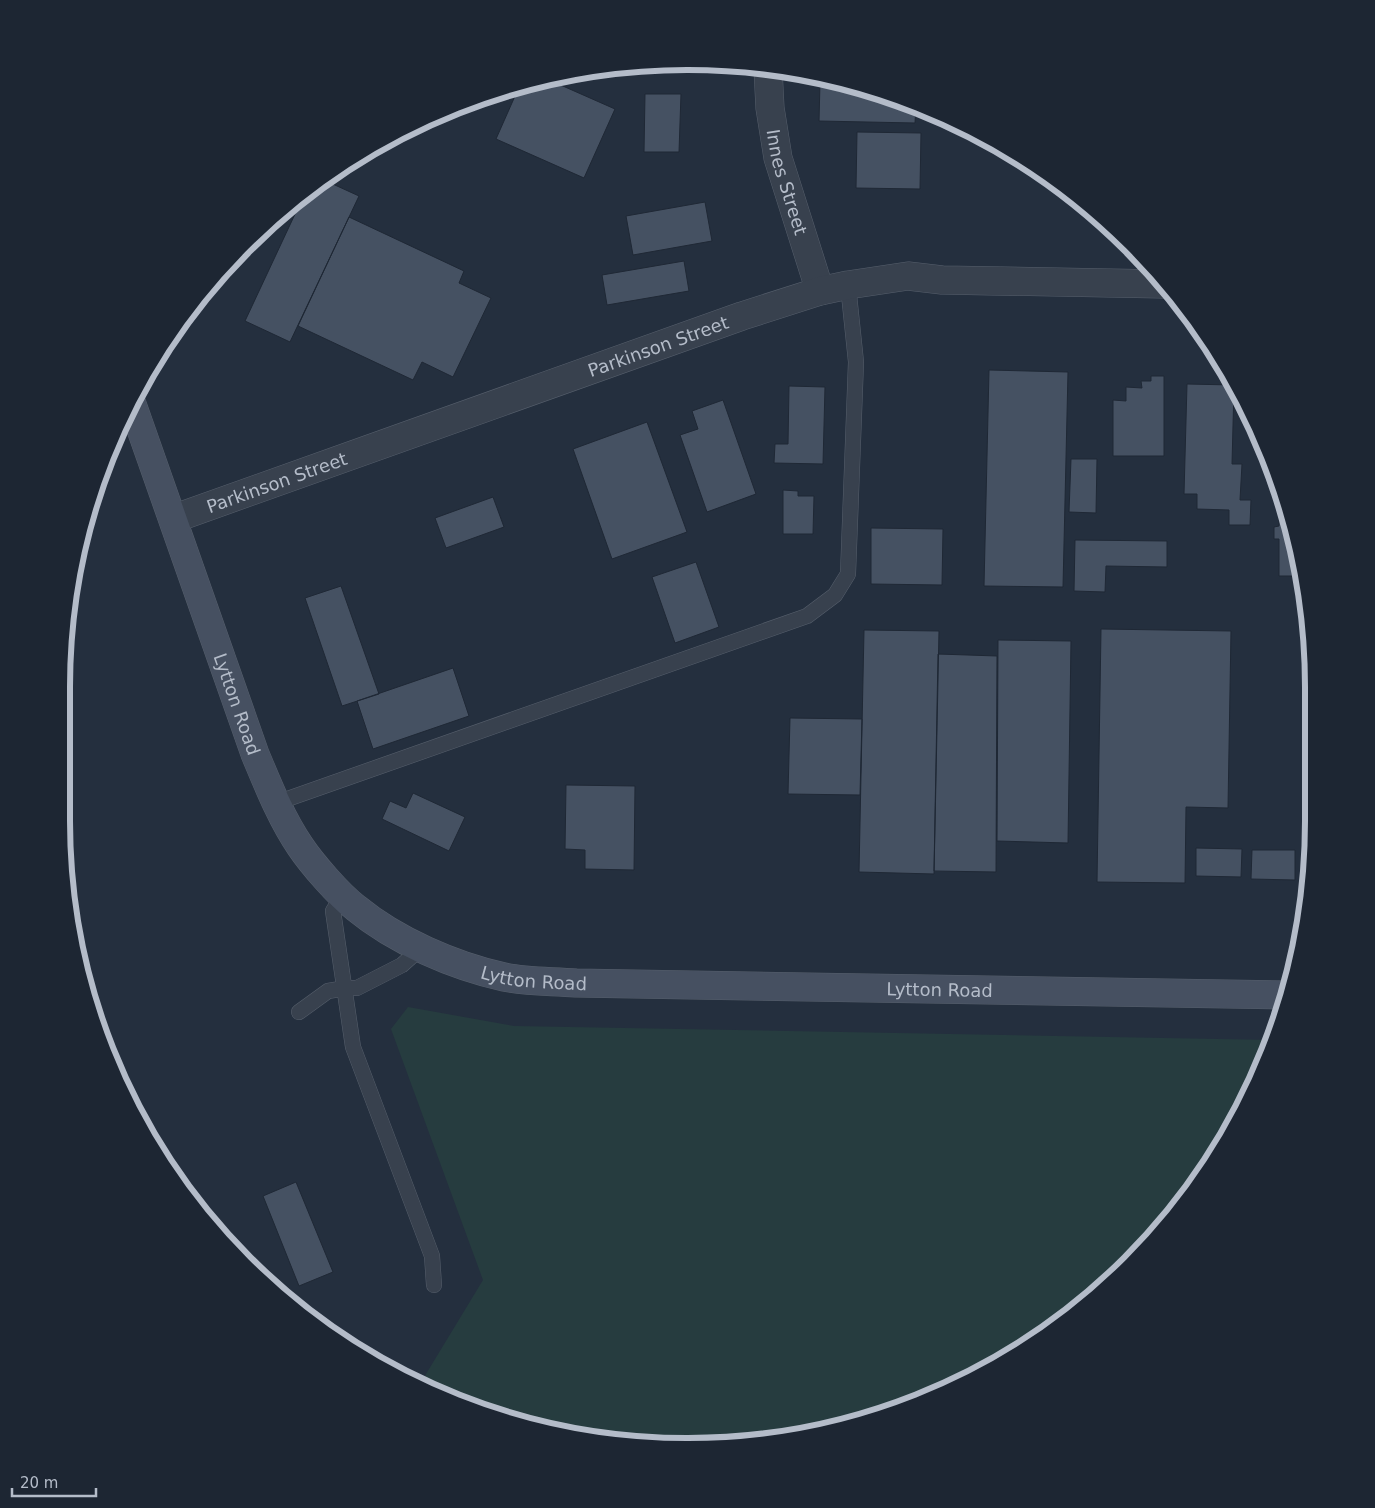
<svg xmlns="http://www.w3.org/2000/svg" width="1375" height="1508" viewBox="0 0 1375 1508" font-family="'DejaVu Sans',sans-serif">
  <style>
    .green { fill: #263c3f }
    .building { fill: #455162; stroke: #1f2835 }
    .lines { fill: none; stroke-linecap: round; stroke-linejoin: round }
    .service-casing { stroke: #565f6c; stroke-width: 16 }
    .minor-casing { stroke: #565f6c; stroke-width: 29 }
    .secondary-casing { stroke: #565f6c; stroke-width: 29 }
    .service { stroke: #38414e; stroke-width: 15 }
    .minor { stroke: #38414e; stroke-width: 28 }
    .secondary { stroke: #465061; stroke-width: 28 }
    .labels { text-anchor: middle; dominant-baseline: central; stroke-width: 4; stroke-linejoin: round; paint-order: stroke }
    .street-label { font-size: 18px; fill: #b4bcc9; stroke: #1d2633 }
    .rim { fill: none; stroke: #b4bcc9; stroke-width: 6 }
  </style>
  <rect width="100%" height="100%" fill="#242f3e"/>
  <path class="green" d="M408,1007l106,19 758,14 -42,93 -71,100 -90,85 -142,81 -117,36 -123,12 -122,-12 -143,-49 4,-12 57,-94 -92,-251z"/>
  <path class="building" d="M547,79l68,30 -31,69 -88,-39 23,-52z
    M820,82l21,1 75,22 -1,18 -96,-2z
    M645,94h36l-2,58h-35z
    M857,132l64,1 -1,56 -64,-1z
    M324,180l35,16 -69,146 -45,-21 58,-124z
    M705,202l7,39 -79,14 -7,-39z
    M349,217l115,54 -5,12 32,15 -38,79 -31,-15 -9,18 -115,-54z
    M684,261l5,30 -82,14 -5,-30z
    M989,370l79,2 -5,215 -79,-1z
    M1151,376h13v80h-51v-56l13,1v-14l16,1 -1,-7h10z
    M1187,384l45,1 2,2 -2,77h10l-2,36h11l-1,25h-21v-15l-32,-1v-15h-13z
    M789,386l36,1 -2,77 -49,-1 1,-19h13z
    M723,400l33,94 -49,18 -27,-77 18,-6 -6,-18z
    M647,422l40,110 -75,27 -39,-110z
    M1071,459h26l-1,54 -27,-1z
    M783,490l15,1v5h16l-1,38h-30z
    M1279,490l23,75 1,11h-24v-37h-5v-12l5,-1z
    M493,497l11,30 -58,21 -11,-30z
    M871,528l72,1 -1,56 -71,-1z
    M1075,540l92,1v26l-61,-1 -1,26 -31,-1z
    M696,562l23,65 -44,16 -23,-66z
    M341,586l38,108 -37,12 -37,-108z
    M1101,629l130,2 -3,177 -42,-1 -1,76 -88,-1z
    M864,630l75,1 -5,243 -75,-2z
    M998,640l73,1 -3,202 -71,-2z
    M938,654l59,2 -1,216 -62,-1z
    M453,668l16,48 -96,33 -16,-48z
    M790,718l72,1 -2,76 -72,-1z
    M566,785l69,1 -1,84 -49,-1v-19l-20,-1z
    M413,793l52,24 -16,34 -67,-32 8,-18 16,7z
    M1196,848l46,1 -1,28 -45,-1z
    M1252,850h43v30l-44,-1z
    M296,1182l37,90 -34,14 -36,-90z"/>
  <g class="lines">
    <defs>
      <path id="service" d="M276,803l531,-187 28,-21 13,-21 8,-212 -8,-77
        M343,895l-10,16 20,136 79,209 2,29
        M299,1012l29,-21 18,-3h11l45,-23 19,-17"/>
      <g id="minor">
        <path id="s1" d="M768,69l2,39 8,50 42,133"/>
        <path id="s2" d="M173,519l569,-203 78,-25 28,-6 60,-9 34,4 221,4"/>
      </g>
      <g id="secondary">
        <path id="s3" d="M132,404l123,350c13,31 26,64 45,92 12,18 39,49 56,62 40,33 98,58 148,69 23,5 48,4 72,6l711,12"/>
      </g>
    </defs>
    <use href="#service" class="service-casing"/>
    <use href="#minor" class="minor-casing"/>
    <use href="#secondary" class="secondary-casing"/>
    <use href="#service" class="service"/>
    <use href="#minor" class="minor"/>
    <use href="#secondary" class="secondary"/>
  </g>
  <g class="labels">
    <g class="street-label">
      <text stroke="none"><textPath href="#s1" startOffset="115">Innes Street</textPath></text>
      <text stroke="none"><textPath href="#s2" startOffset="515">Parkinson Street</textPath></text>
      <text stroke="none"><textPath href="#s2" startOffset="110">Parkinson Street</textPath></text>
      <text stroke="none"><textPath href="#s3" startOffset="318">Lytton Road</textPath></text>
      <text stroke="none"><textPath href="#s3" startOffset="752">Lytton Road</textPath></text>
      <text stroke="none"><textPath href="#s3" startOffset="1158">Lytton Road</textPath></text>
    </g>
  </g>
  <path d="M0 0H1375V1508H0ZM687 70H688A617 617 0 0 1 1305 687V821A617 617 0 0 1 688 1438H687A617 617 0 0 1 70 821V687A617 617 0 0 1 687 70Z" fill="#1d2633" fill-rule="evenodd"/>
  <path class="rim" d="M687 70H688A617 617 0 0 1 1305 687V821A617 617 0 0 1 688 1438H687A617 617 0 0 1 70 821V687A617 617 0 0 1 687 70Z"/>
  <path d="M12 1488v8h84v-8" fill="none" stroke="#b4bcc9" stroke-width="2.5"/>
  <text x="20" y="1488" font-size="15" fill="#b4bcc9" stroke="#1d2633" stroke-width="4" paint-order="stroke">20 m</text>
</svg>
